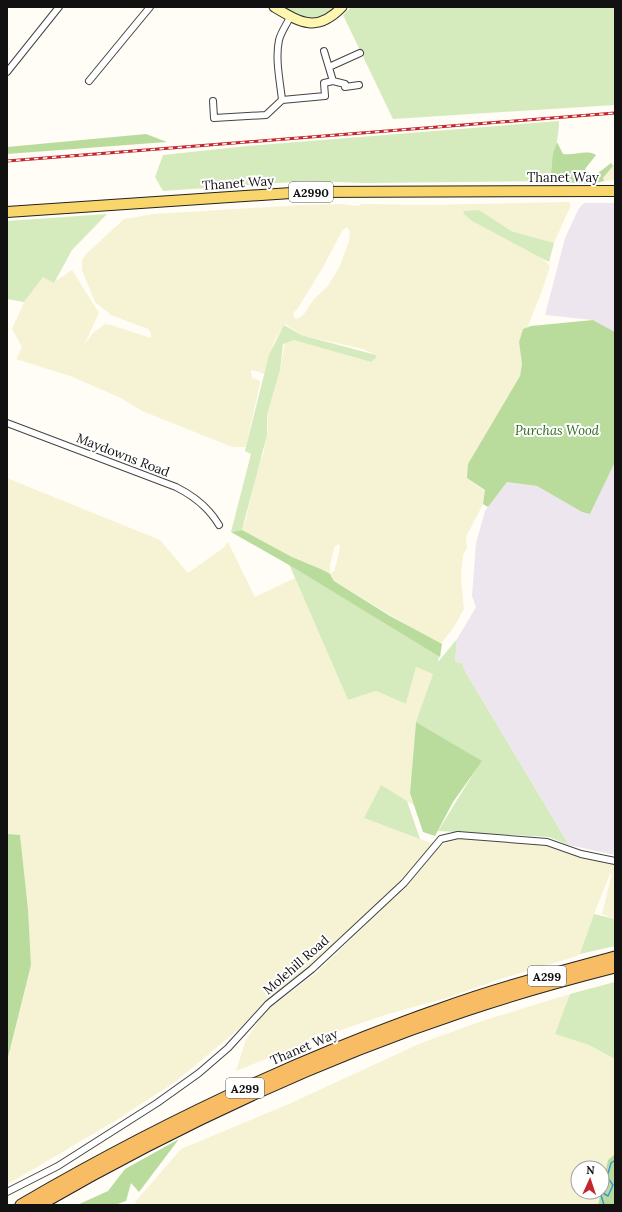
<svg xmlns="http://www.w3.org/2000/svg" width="622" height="1212" viewBox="0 0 622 1212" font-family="Lora,serif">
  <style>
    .industrial { fill: #eee6ef }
    .farmland { fill: #f6f3d4; fill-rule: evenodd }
    .green { fill: #d5ebbd }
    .forest { fill: #b9dc9c }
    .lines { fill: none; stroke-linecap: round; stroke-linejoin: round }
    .stream { stroke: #3f96cf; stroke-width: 1.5 }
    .minor-casing { stroke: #444; stroke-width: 8 }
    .secondary-casing { stroke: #333; stroke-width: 11 }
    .primary-casing { stroke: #222; stroke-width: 12 }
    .trunk-casing { stroke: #222; stroke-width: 13 }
    .minor { stroke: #fff; stroke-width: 6 }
    .secondary { stroke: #fff6b0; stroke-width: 9 }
    .primary { stroke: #f9d66b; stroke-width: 10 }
    .trunk { stroke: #f7bc64; stroke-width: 11 }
    .rail-casing { stroke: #c4262e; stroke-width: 3 }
    .rail { stroke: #fff; stroke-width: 1.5; stroke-dasharray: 4.5; stroke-linecap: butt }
    .labels { text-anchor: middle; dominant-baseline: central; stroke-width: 4; stroke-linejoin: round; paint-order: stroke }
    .shield { fill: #fff; stroke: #585858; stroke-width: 1 }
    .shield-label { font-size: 12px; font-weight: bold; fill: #111 }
    .street-label { font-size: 13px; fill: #111; stroke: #fff }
    .park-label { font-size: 13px; font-style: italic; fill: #2f6b1f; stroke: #fff }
  </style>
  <rect width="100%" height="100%" fill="#fffdf5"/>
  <path class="industrial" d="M584,203h31v129l-22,-12 -48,-5 20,-77 14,-30z
    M615,462v393l-46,-10 -103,-172 -4,-10 -7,-1 2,-23 19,-32 -4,-11 4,-53 9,-32 22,-29 30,4 45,26 8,2z"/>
  <path class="farmland" d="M615,162v18l-11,1 -1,-2z
    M563,202h6l2,3 -17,38 -43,-12 -32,-20h-15l-1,1 9,9 69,36 9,9 -8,25 -15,37 -4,1 -4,13 3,22 -2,12 -53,102 18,13 -2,13 -17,33 1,11 -4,7 -2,23 3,31 -10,18 -14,18 -106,-64 -2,-5 -9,-6 -31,-13 -50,-27 4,-11 12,-54 5,-10 5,-27 -1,-13 13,-45 5,-29 9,-1 44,11 11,5 19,5 3,1 5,-4v-3l-13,-6 -62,-14 -16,-11 -11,18 -9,32 -14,-4 1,8 8,3v2l-14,64h-14l-90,-36 -21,-13 -51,-22 -54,-17 6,-12 -10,-18 12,-27 19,-25 11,5 18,-12 27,43 -15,32 9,-12 12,-9 6,1 40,13v-5l-3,-4 -37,-14 -16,-13 -13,-32v-10l4,-6 38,-35 30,-5 147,-9 41,-1 16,2 4,-2 66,1zM346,228h2l2,4 -1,9 -10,27 -12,19 -13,12 -10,15 -5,4 -4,1 -2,-6 5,-5 24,-39 20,-38zM339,544l1,3 -3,14 -3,10 -4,3v-9l5,-19z
    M7,478l153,62 28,33 35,-25 5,-6 27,55 40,-19 53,122 28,-9 30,13 10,-37 18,7 -18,48 -6,71 5,13 -34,-20 -16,32 66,25 1,3 -30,37 -23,19 -59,56 -52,43 -29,28 -64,53 -60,39 -107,63 -1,-123 24,-96 -3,-56 -8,-73 -13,-2z
    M460,838l87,5 68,19v57l-13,-5 10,-41 -2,1 -18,45 -7,24 -5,11 -6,3 -77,23 -50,18 -59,16 -65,22 -87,35 9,-29 14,-23 11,-11 46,-35 27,-26 57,-56 38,-43 12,-8z
    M570,994l-14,40 33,11 26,14v95l-7,6 -6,28v-20h-24v24h22l-2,13h-462l-1,-3 46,-53 110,-46 130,-60 61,-22z"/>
  <path class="green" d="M282,7h57c-4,5 -8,6 -13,8 -19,8 -27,1 -44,-8z
    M351,7h264v98l-222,14 -50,-104z
    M559,121c0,21 -8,39 -9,60l-184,2 -60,-2 -143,10 -8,-14 8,-22 84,-9z
    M479,210l32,21 43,12 -5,19 -77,-41 -9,-8 1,-2z
    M107,214l-35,36 -18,33 -11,-6 -19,25 -17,-3v-78z
    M284,325l17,10 75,20v3l-5,4 -77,-22 -11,4 -3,26 -13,45v20l-25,95 -11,2 20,-78 -6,-3 24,-96z
    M289,564l150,92 -1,6 19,-23 -2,23 7,1 4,10 103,172 -20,-8 -111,-6 43,-70 -65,-39 17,-48 -17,-7 -10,37 -30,-13 -28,9z
    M381,785l26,16 13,38 -56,-21z
    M594,914l21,5v27l-35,8z
    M615,982v77l-26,-14 -34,-11 15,-40z"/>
  <path class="forest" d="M146,134l21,8 -160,12v-7z
    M557,142l6,12c10,2 24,-5 33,1l-11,14 8,8 18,-14 2,3 -10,12 1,3 -11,3 -43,-3 3,-27z
    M593,320l22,12v130l-25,52 -8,-2 -45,-26 -30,-4 -19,25 -5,-3 2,-14 -18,-12 1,-14 52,-88 2,-12 -3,-22 4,-13 8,-3z
    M242,530l50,27 31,13 7,4 4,7 56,35 52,28 -2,13 -144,-88 -65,-37z
    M416,722l66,39 -29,41 -18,34 -12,-4 -13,-39z
    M7,834l13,1 8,74 3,56 -24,96z
    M179,1139l-40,53 -8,-9 -5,18 -11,4h-38l31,-14 17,-22z
    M615,1154v51h-17l10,-45z"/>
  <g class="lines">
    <path class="stream" d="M604,1205l-3,-10 2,-2 5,3 5,-11 -6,-8 4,-14 3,-2 1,1"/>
    <defs>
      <path id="minor" d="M329,67l31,-14
        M7,72l52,-65
        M89,81l61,-74
        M333,81l12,3v3l14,-2
        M282,100c-2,-19 -7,-41 -3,-60 2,-8 8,-16 11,-23
        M213,101l1,17 52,-3 16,-15 43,-4 -1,-13 9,-2 -9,-30
        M7,423l169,64c18,9 33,21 43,38
        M7,1192l51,-26 99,-63 42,-30 29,-25 40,-44 44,-35 92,-86 37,-44 17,-4 89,7 34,12 34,7"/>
      <path id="secondary" d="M274,7c27,16 43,26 68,0"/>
      <path id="primary" d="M7,212l299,-20 309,-1"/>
      <path id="trunk" d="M21,1205c134,-78 273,-145 420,-196 57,-21 116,-36 174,-52
        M39,1205c142,-82 291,-151 446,-201 43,-14 87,-26 130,-37"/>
    </defs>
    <use href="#minor" class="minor-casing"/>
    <use href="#secondary" class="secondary-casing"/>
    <use href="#primary" class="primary-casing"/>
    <use href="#trunk" class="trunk-casing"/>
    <use href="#minor" class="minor"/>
    <use href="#secondary" class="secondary"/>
    <use href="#primary" class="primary"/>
    <use href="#trunk" class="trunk"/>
    <defs>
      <path id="rail" d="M7,161l608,-48"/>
    </defs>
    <use href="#rail" class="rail-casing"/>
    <use href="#rail" class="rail"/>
  </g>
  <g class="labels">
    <g class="shield">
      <rect x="289" y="182" width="44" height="20" rx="3"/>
      <rect x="528" y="966" width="38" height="20" rx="3"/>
      <rect x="226" y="1078" width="38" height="20" rx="3"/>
    </g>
    <g class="shield-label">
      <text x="311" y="192">A2990</text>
      <text x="547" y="976">A299</text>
      <text x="245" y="1088">A299</text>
    </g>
    <g class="street-label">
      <text x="563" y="177">Thanet Way</text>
      <text transform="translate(238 183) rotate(-4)">Thanet Way</text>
      <text transform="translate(123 455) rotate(21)">Maydowns Road</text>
      <text transform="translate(296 965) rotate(-41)">Molehill Road</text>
      <text transform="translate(304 1047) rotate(-23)">Thanet Way</text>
    </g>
    <g class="park-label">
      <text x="557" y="430">Purchas Wood</text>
    </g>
  </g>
  <rect width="622" height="1212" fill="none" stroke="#111111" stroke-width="16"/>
  <g transform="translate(590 1180) rotate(3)"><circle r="19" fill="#ffffff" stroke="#a0a0a0"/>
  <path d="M0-3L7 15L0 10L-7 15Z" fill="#c4262e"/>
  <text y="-6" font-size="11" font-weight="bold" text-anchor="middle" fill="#111111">N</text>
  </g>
</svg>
